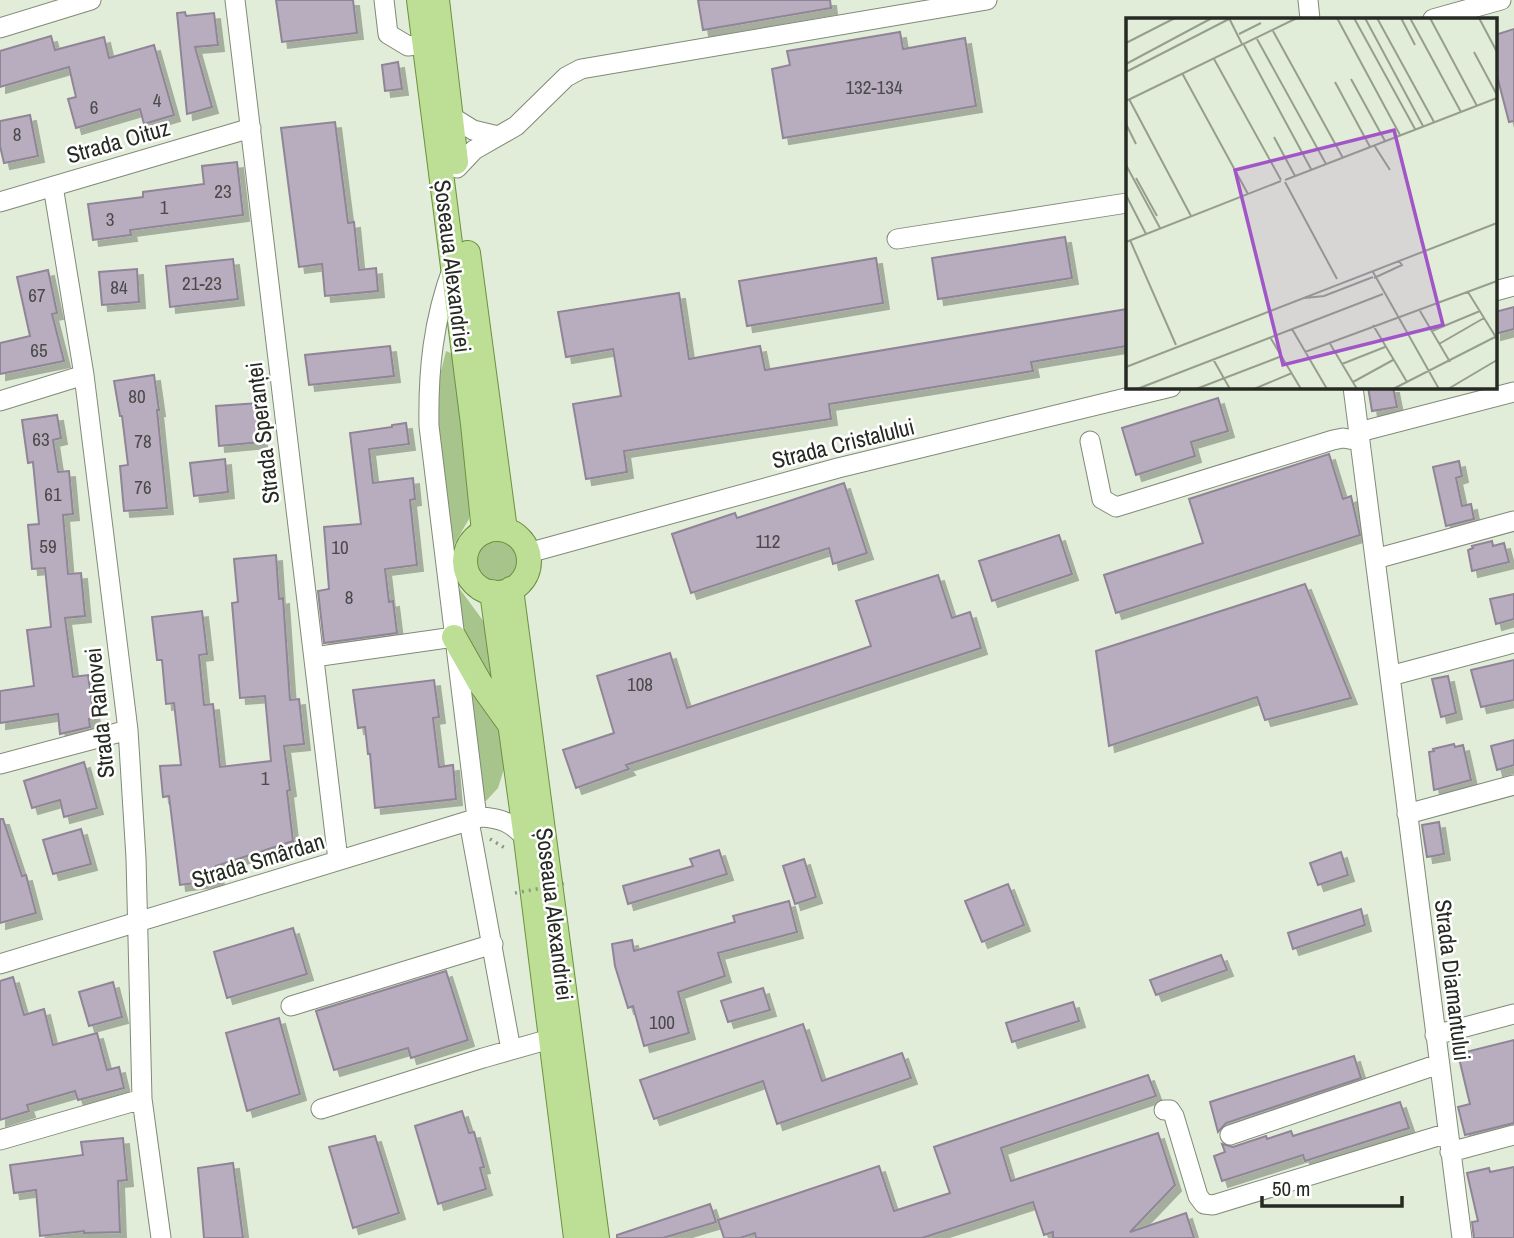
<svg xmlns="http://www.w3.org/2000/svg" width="1514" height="1238" viewBox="0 0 1514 1238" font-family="'Archivo Narrow',sans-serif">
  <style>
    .green { fill: #a7c48c }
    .building { fill: #b8acbf; stroke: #908597; stroke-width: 2; filter: url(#shadow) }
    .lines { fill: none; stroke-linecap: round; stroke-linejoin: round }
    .minor-casing { stroke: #808a77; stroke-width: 21 }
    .major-casing { stroke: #6b913f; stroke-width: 26 }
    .path { stroke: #8d9586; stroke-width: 3.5; stroke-dasharray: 2 5; stroke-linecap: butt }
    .minor { stroke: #fff; stroke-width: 19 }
    .major { stroke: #bcdf95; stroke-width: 24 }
    .path-bridge { stroke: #8d9586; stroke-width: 3.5; stroke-dasharray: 2 5; stroke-linecap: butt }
    .labels { text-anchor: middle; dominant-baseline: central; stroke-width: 5; stroke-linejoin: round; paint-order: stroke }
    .number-label { font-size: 19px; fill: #4a4a49 }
    .street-label { font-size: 23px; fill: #262a22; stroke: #fff }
    .inset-road { fill: none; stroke: #969f8f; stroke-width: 2 }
    .view { fill: #a155c7; fill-opacity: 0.15; stroke: #a155c7; stroke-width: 3.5 }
    .inset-edge { fill: none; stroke: #262a22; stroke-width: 3.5 }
  </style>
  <defs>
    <filter id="shadow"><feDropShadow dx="6" dy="6" stdDeviation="0" flood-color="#0004"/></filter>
  </defs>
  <rect width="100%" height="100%" fill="#e1edd8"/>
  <path class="green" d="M446,351l7,3 17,155 -1,10 -18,31 -16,-122 5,-53z
    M475 561a22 22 0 1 1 44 0a22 22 0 1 1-44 0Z
    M454,581l30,41 3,8 17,139 -6,19 -12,13h-3z"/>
  <path class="building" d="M276,0h77l4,33 -75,9z
    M698,0h132l1,8 -128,22z
    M185,12l1,4 28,-3 4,32 -23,2 17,60 -25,7 -10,-101z
    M1514,29v92l-5,1 -14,-54v-33z
    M900,32l3,17 62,-11 11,68 -193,32 -11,-69 18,-4 -3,-14z
    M51,36l4,14 49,-13 5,21 45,-13 20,70 -30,9 -4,-15 -64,19 -8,-29 8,-2 -7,-30 -69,20v-36z
    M398,62l4,27 -17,2 -3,-26z
    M30,115l8,41 -34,7 -4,-17v-25z
    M335,122l13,101 6,-1 5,48 17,-2 2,23 -53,5 -3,-32 -23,3 -18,-139z
    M237,162l6,53 -113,15 1,5 -38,5 -5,-36 55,-7v-5l61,-8 -2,-18z
    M1065,237l7,41 -134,21 -6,-41z
    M876,258l7,45 -136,23 -8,-45z
    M233,259l5,40 -68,8 -4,-41z
    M137,269l2,33 -37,3 -3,-33z
    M48,270l9,43 -5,1 12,47 -64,13v-31l30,-7 -13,-59z
    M679,293l10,66 71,-13 5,24 362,-61v37l-96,16 2,9 -204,33 2,15 -207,32 3,21 -41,7 -13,-75 48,-8 -8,-47 -47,8 -8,-45z
    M1514,307v22l-19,5v-22z
    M390,346l4,30 -85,9 -4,-30z
    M154,375l5,35h-2l10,98 -43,3 -4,-45 8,-1 -6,-49h-2l-6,-35z
    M1368,387h25l4,20 -25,4z
    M1218,398l10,33 -37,11 4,14 -59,19 -14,-47z
    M258,403l3,39 -42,4 -3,-40z
    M57,415l4,23 -8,2 5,32 11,-1 4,43 -10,1 5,59 13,-1 4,43 -20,2 8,59 15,-2 6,43 -5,1 1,8 -30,7 -2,-20 -58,9v-32l34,-5 -7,-56 24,-3 -6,-59 -13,1 -4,-44 11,-1 -6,-62 -5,1 -6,-43z
    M406,423l3,21 -40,5 4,34 40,-5 2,21 -5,1 7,65 -32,4 4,33 4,-1 4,32 -73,10 -6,-52 11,-2 -5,-62 37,-3 -11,-91 42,-6v-2z
    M1329,454l14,45 8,-3 9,39 -244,78 -12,-38 99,-32 -14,-44z
    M225,459l3,33 -34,4 -4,-33z
    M1459,461l3,15 -6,2 6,28 9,-2 3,15 -28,7 -13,-59z
    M844,483l23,70 -34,11 -4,-16 -138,45 -19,-59 63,-21 2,5z
    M1059,535l13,39 -80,27 -13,-40z
    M1492,541l1,5 11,-3 5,19 -37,9 -4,-21 5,-2 -1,-2z
    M276,555l3,44 4,-1 7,102 9,-1 5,45 -20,2 6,44 -3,1 6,50 -77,25 2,14 -38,5 -11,-89 -6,1 -3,-31 21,-1 -7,-62 -8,1 -4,-44h-5l-5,-43 50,-6 5,43 -8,1 5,50 9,-1 7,63 51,-6 -6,-65 -25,2 -8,-95 6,-1 -4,-43z
    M938,575l14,43 18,-6 11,36 -355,117 3,4 -53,19 -13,-38 51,-17 -17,-57 73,-23 17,55 184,-62 -15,-45z
    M1305,584l46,114 -86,22 -8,-23 -148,49 -13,-95z
    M1514,594v25l-18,5 -6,-25z
    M1514,660v40l-33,7 -10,-37z
    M1448,676l8,37 -15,4 -9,-38z
    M434,680l5,37 -6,1 6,49 14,-2 3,34 -81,9 -5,-54h-2l-3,-27 -7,1 -5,-38z
    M1514,740v25l-17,5 -6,-24z
    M1454,744l1,3 8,-2 8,35 -37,10 -5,-38 5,-1 -1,-2z
    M84,762l13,46 -33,9 -4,-17 -28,8 -8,-27z
    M0,819h3l19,57 4,-1 10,38 -36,10z
    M1439,822l5,32 -17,3 -5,-32z
    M81,829l10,35 -38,10 -10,-34z
    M719,850l8,24 -99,30 -5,-18 70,-20 -3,-7z
    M1341,852l7,23 -30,10 -8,-22z
    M804,859l12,38 -21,7 -12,-38z
    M1008,884l16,41 -42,17 -17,-41z
    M789,901l8,31 -79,21 7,23 -47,16 11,41 -45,13 -11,-40 -5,2 -13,-42 -3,-22 20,-4 2,11 101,-29 -2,-6z
    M1361,909l4,16 -72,24 -5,-16z
    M293,928l14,46 -80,24 -13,-46z
    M1221,955l6,15 -71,25 -6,-15z
    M446,971l22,69 -57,18 -3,-10 -74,22 -18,-59z
    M13,977l11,38 20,-6 9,36 44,-12 10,37 12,-3 5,21 -46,12 -3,-9 -48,14 2,6 -29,9v-139z
    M113,982l9,35 -33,9 -10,-34z
    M763,988l7,22 -42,12 -7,-21z
    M1073,1002l6,19 -67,21 -6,-19z
    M279,1018l21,76 -53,17 -21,-78z
    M803,1024l19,57 80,-28 9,25 -134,46 -14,-43 -109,38 -14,-39z
    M1514,1040v83l-49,12 -7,-28 12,-3 -12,-50z
    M1354,1056l7,22 -135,45 -8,9 -8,-30z
    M1148,1075l8,21 -155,52 10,33 147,-48 17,52 -45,47 56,-19 8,25h-141v-6l-9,3 -11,-33 -111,36h-166l-1,-5 -15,5h-16l-6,-18 161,-54 15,45 56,-18 -16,-46z
    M1400,1102l9,26 -104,33 -2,-6 -81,26 -8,-25 11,-4 -3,-8 11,3 33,-11 1,3 24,-8 2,5z
    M462,1111l7,22 5,-1 10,35 -4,1 6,21 -48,15 -23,-78z
    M375,1136l24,77 -46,15 -24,-81z
    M123,1138l4,42 -9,1 2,51 -36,1v-2l-44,5 -4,-46 -22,3 -4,-28 73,-10 -2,-13z
    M233,1163l10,75h-39l-6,-70z
    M1514,1167v71h-40l-2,-16 6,-1 -11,-48 22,-5 1,4z
    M710,1204l6,18 -53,16h-46v-3z"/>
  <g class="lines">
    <defs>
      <path id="minor" d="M235,0l103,860
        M384,0l4,34 20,12 16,-2
        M1308,0l2,19
        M1433,19l68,-19
        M0,28l91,-28
        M452,117l21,13 25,6
        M457,168l17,-18 42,-24 50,-49 15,-8 406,-69
        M53,186l31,189 44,355 8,128 6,241 19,139
        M0,202l251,-74
        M897,239l230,-36
        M453,267c-20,53 -25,104 -24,159l48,392
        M1495,291l19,-5
        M1353,387l109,851
        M0,401l84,-26
        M1359,432l155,-40
        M1090,441l12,58 14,8 217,-67 10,-2 17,3
        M528,553l310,-85 333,-81
        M1375,559l139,-38
        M314,657l140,-20
        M1390,676l124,-33
        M0,764l128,-34
        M1407,814l107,-29
        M469,821l42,229
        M0,964l481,-147c20,1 32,6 45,22
        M291,1006l202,-62
        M1435,1035l79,-21
        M321,1109l162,-51 67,-19
        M1164,1110h6l4,6 24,80 6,8 9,1 235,-72
        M1230,1135l209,-71
        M0,1140l142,-41
        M1450,1152l64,-17"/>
      <path id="major" d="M419,0l54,424 11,108
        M437,0l19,162
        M468,253l37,277
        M465 561a32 32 0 1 1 64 0a32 32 0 1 1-64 0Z
        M511,589l86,649
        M492,592l34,247 50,399
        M454,637l26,46 28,39"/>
    </defs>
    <use href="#minor" class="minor-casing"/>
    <use href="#major" class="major-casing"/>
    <path class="path" d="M490,839l15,9"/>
    <use href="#minor" class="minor"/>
    <use href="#major" class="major"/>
    <path class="path-bridge" d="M515,893l49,-9"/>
  </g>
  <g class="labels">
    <g class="number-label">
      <text x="874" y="87">132-134</text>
      <text x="157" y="100">4</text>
      <text x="94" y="107">6</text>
      <text x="17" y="134">8</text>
      <text x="223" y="191">23</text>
      <text x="164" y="207">1</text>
      <text x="110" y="219">3</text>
      <text x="202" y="283">21-23</text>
      <text x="119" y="287">84</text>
      <text x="37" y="295">67</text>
      <text x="39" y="350">65</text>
      <text x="137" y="396">80</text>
      <text x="41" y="439">63</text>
      <text x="143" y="441">78</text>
      <text x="143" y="487">76</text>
      <text x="53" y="494">61</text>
      <text x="768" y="541">112</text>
      <text x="48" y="546">59</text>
      <text x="340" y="547">10</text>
      <text x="349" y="597">8</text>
      <text x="640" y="684">108</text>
      <text x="265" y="778">1</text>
      <text x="662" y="1022">100</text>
    </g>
    <g class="street-label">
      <text transform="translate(118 141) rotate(-16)">Strada Oituz</text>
      <text transform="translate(453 266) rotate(83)">Șoseaua Alexandriei</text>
      <text transform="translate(262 433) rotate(-97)">Strada Speranței</text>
      <text transform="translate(843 443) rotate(-14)">Strada Cristalului</text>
      <text transform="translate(99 713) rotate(-96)">Strada Rahovei</text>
      <text transform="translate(258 860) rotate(-17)">Strada Smârdan</text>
      <text transform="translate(555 914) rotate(83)">Șoseaua Alexandriei</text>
      <text transform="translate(1453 980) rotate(83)">Strada Diamantului</text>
    </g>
  </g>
  <g transform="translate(1126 18)">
    <rect width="371" height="371" fill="#e1edd8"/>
    <path class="inset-road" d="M103,0l13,26M211,0l63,117M228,0l61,111M239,0l58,108M251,0l57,104M275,0l14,27M284,0l51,94M304,0l47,88M353,0l18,34M147,13l70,127M113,16l22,-11M131,21l69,125M0,25l49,-25M118,27l67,124M348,34l23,43M88,41l67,121M0,46l86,-46M0,54l103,-53M56,55l66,121M225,61l34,62M209,64l35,65M3,81l62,117M0,83l171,-83M0,106l10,20M148,119l21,39M248,127l16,25M0,147l34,63M10,160l21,38M159,162l212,-82M159,164l52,97M0,177l20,39M4,222l46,105M0,224l155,-61M247,254l66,117M248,260l28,-13 -3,-4M342,274l29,47M179,280l19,-2 49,-19M294,293l30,51M247,307l34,57M166,311l35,60M306,313l48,-20M144,319l31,52M203,324l28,47M313,326l45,-26M179,334l192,-71M87,341l17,30M216,346l43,-17M0,349l371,-144M227,364l40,-22M11,371l246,-95M70,371l86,-33M128,371l38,-16M267,371l104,-53M322,371l49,-29"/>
    <path class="view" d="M268,112l49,195 -160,40 -48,-195z"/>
    <rect width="371" height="371" class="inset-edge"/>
  </g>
  <path d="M1262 1196v10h140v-10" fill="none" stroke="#262a22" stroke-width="3.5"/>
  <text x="1272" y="1196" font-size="21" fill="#262a22" stroke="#ffffff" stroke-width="5" paint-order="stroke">50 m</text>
</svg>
